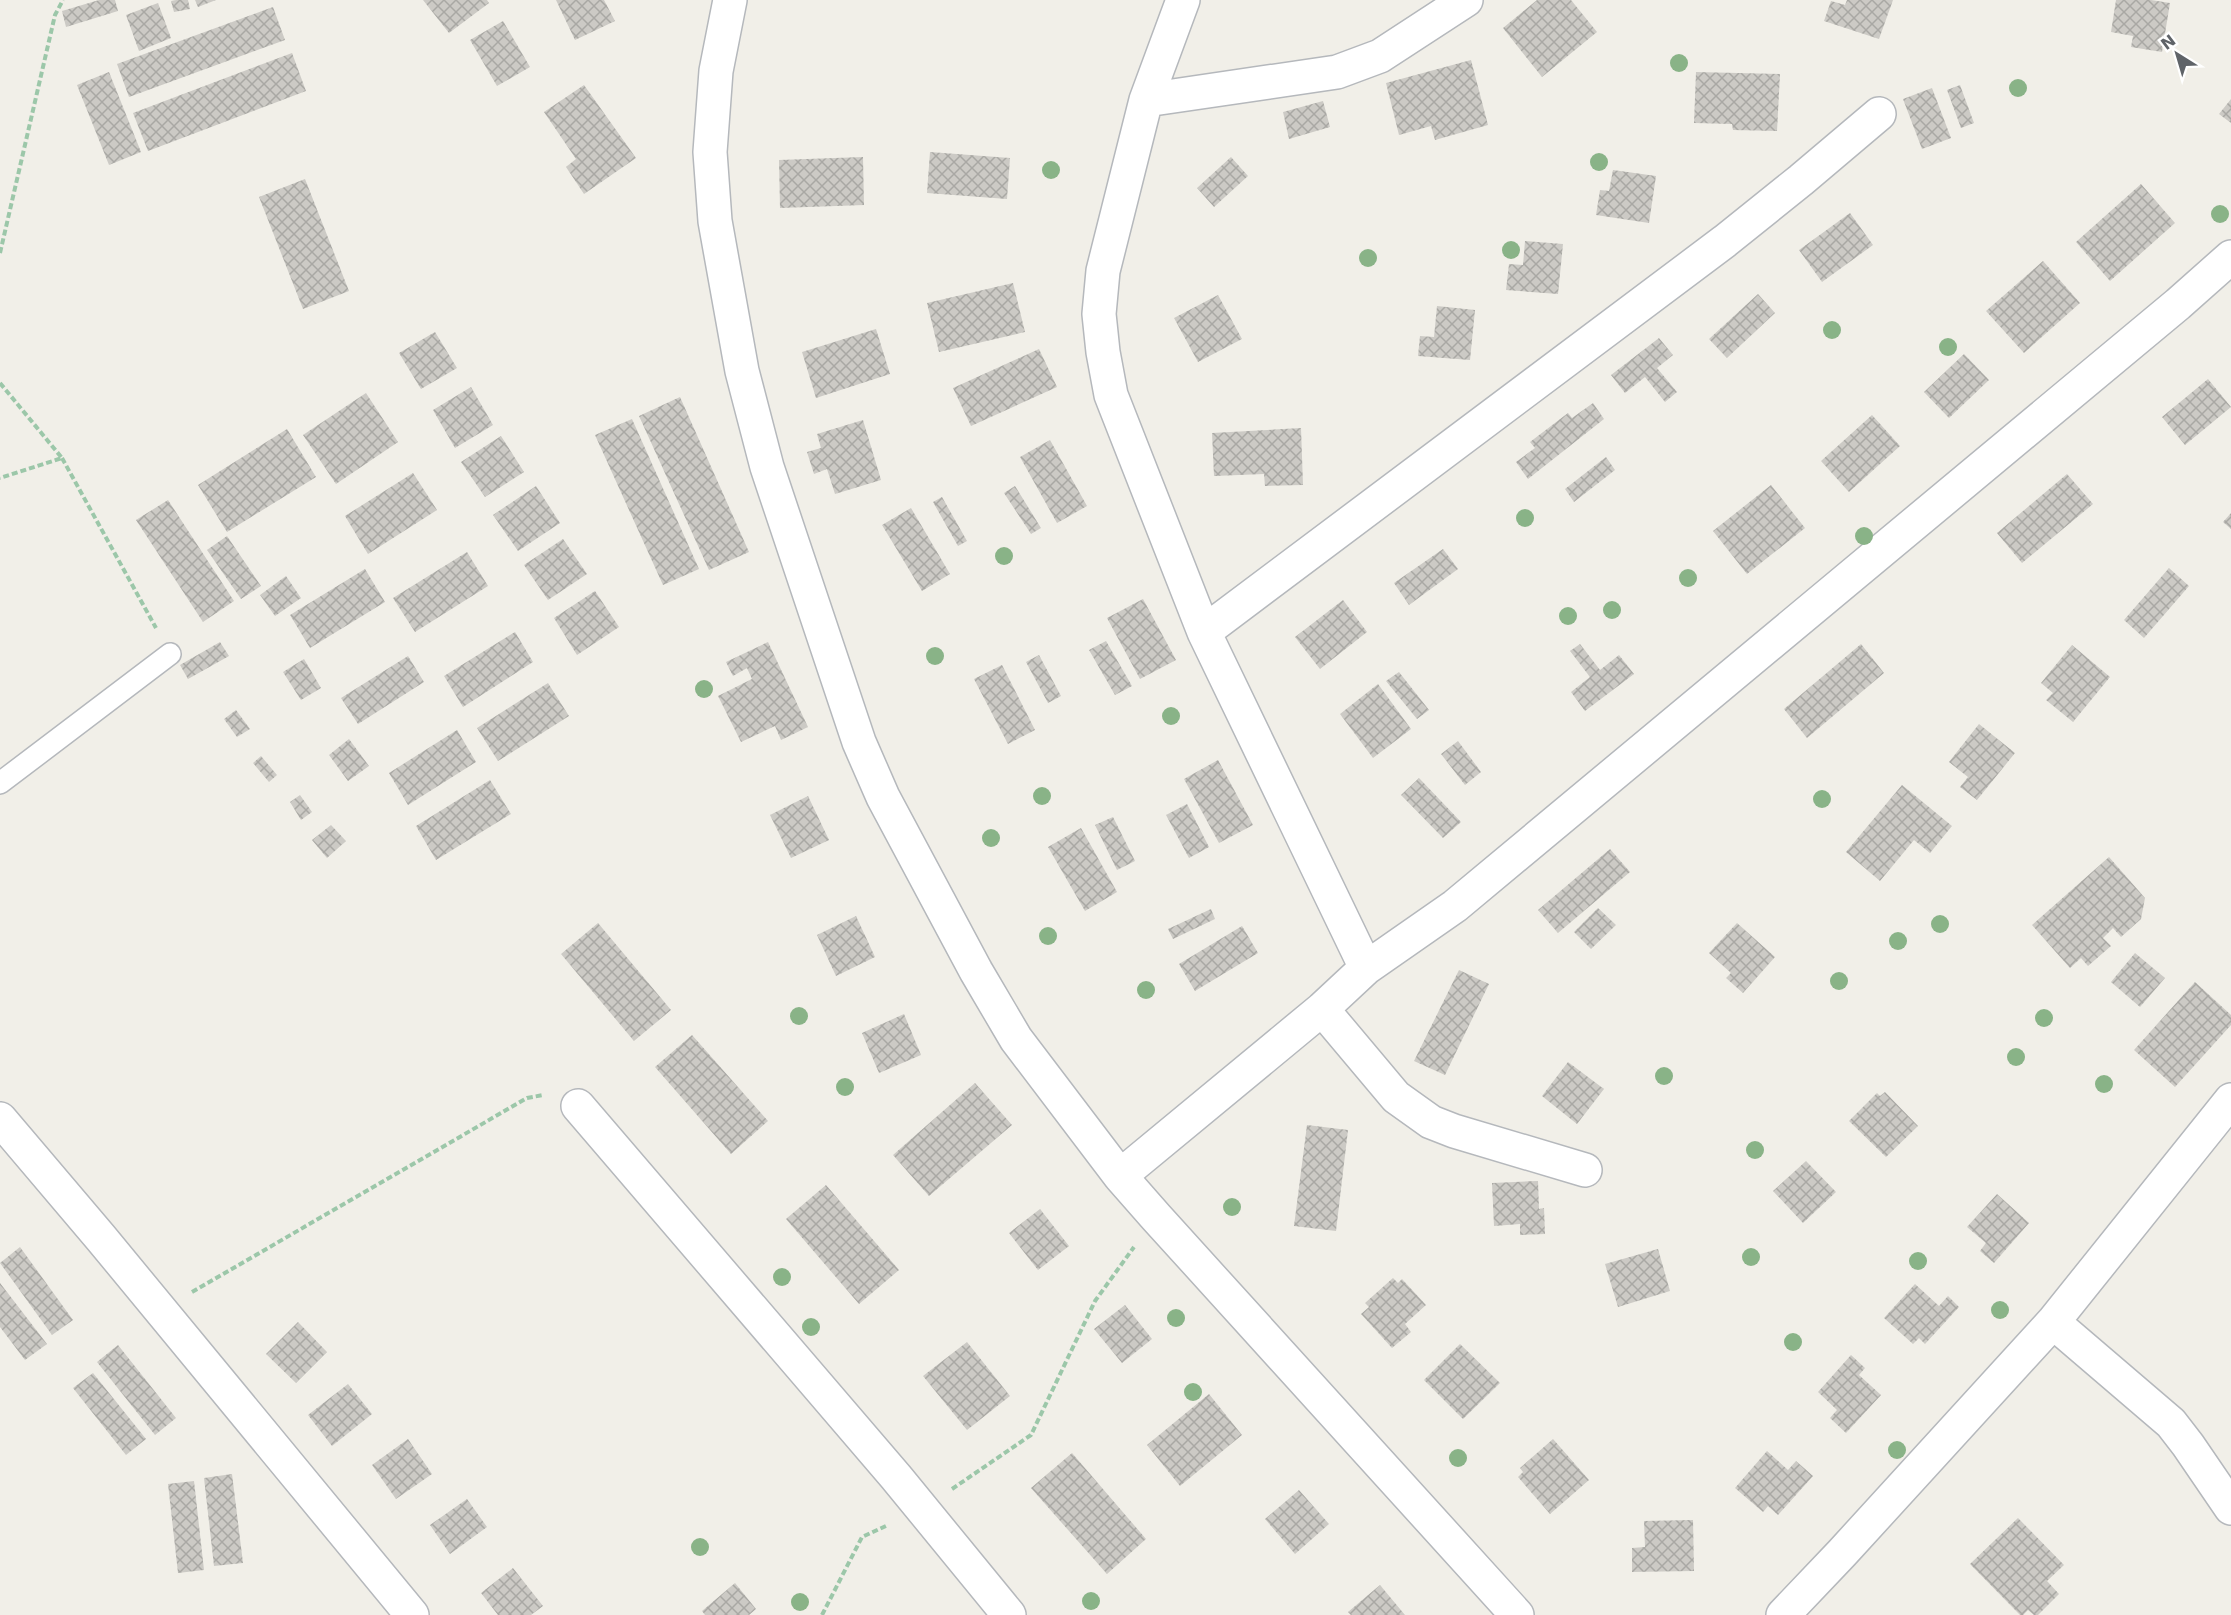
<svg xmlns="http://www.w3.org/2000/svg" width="2231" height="1615" viewBox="0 0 2231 1615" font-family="'DejaVu Sans',sans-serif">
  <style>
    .building { fill: url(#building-cross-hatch) }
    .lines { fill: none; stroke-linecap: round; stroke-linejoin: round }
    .lane-casing { stroke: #b5b8bc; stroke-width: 24 }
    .street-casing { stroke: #b5b8bc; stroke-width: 36 }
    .path { stroke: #9cc7a9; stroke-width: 4; stroke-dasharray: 6 3; stroke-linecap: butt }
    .lane { stroke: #fff; stroke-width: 21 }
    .street { stroke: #fff; stroke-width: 33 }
    .tree { fill: #89b387 }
  </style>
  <defs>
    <pattern id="building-cross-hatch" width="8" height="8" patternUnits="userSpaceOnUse" patternTransform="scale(1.5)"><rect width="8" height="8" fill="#cccac5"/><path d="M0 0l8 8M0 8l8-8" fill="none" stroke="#a9a8a4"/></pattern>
  </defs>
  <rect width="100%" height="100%" fill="#f1efe8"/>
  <path class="building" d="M99,0h16l3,11 -52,16 -4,-16z
    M176,0h12l2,9 -16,3 -3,-11z
    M195,0h21l-18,7z
    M423,0h64l2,3 -40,30z
    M556,0h48l11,21 -40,19z
    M1537,0h34l26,32 -55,45 -39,-49z
    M1847,0h46l-14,39 -55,-18 7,-20 14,4z
    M2116,0h35l19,3 -8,49 -31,-5 2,-11 -22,-4z
    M158,3l13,35 -32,13 -13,-36z
    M273,7l12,33 -156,57 -12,-33z
    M503,21l27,46 -33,19 -27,-46z
    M292,53l14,38 -158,60 -15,-38z
    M1471,60l17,65 -53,15 -4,-14 -32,9 -13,-52z
    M109,72l32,80 -32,13 -32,-80z
    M1696,72l84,2 -3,57 -44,-1 -1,-6 -38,-1z
    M584,85l52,73 -52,36 -18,-27 10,-8 -32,-47z
    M1960,85l14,38 -13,5 -14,-38z
    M1932,88l19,50 -29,11 -19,-50z
    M2231,99v24l-12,-9z
    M1323,101l7,26 -41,12 -6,-27z
    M930,152l80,6 -3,41 -80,-6z
    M863,157l1,48 -84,3 -1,-48z
    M1231,157l17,19 -34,31 -17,-19z
    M1613,170l43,6 -7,47 -53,-8 4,-25 9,1z
    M305,179l44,112 -46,18 -44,-112z
    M2141,184l34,39 -65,58 -34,-39z
    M1850,213l23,32 -51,37 -23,-32z
    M1525,241l38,3 -5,50 -52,-4 3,-26 14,1z
    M2043,261l37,42 -56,50 -38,-42z
    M1013,283l12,49 -86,20 -12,-49z
    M1758,294l17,19 -48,45 -18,-19z
    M1218,295l24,44 -44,23 -24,-44z
    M1437,306l38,4 -5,50 -52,-4 2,-20 14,1z
    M876,329l14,45 -74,24 -14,-46z
    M435,332l22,36 -36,21 -22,-36z
    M1659,338l14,17 -16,13 20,24 -12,10 -20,-25 -20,16 -14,-18z
    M1039,349l18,38 -86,39 -18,-38z
    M1964,354l25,26 -40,38 -25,-26z
    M2208,379l23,28 -46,38 -23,-28z
    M471,387l22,38 -38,23 -22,-38z
    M366,393l32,49 -62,42 -33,-49z
    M680,397l69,155 -40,18 -70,-154z
    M1593,403l11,16 -76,60 -12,-17 19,-14 -5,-6 38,-29 4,5z
    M1872,415l28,31 -51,46 -28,-31z
    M632,419l67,150 -36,16 -68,-150z
    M863,420l18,60 -46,14 -8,-25 -13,5 -7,-22 14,-4 -4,-14z
    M1301,428l2,57 -38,1 -1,-12 -50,2 -2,-43z
    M287,429l29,48 -89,55 -29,-47z
    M501,436l23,36 -39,25 -24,-35z
    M1050,440l37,66 -30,17 -37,-66z
    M1606,457l9,13 -41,32 -9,-13z
    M413,473l24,37 -69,44 -23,-38z
    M2067,474l26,30 -71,59 -25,-30z
    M1771,485l34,43 -58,46 -34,-43z
    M536,486l24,37 -42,28 -25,-36z
    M1015,486l26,42 -10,6 -27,-41z
    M942,497l25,44 -9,5 -25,-44z
    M168,500l66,101 -31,21 -67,-102z
    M911,508l39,66 -28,17 -40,-66z
    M2231,513v16l-8,-7z
    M227,536l34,50 -20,13 -34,-49z
    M563,539l24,35 -39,26 -24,-35z
    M1443,549l15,20 -49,36 -15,-22z
    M467,552l21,34 -73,46 -22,-34z
    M2169,568l20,18 -45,52 -20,-18z
    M365,569l20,33 -75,46 -20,-33z
    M286,576l15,22 -26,18 -15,-21z
    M595,591l24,36 -42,28 -23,-37z
    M1143,599l33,61 -36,19 -33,-61z
    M1343,600l24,32 -47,37 -25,-32z
    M515,632l18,30 -70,45 -19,-31z
    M1106,641l26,45 -17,9 -26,-45z
    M220,642l9,14 -41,23 -8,-14z
    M768,642l40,85 -27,13 -6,-14 -34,16 -23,-46 34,-17 -5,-11 -14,8 -7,-14z
    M1580,644l20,26 19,-15 15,19 -49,37 -14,-19 19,-15 -20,-26z
    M1861,644l23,29 -77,65 -23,-29z
    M2072,645l38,32 -37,45 -27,-22 7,-7 -12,-10z
    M1039,655l22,41 -13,7 -22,-41z
    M408,656l16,26 -66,42 -17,-26z
    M304,659l17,29 -20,12 -18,-28z
    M1002,665l33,65 -27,14 -34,-65z
    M1399,672l30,38 -12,9 -31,-38z
    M548,683l21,33 -71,45 -21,-33z
    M1378,684l33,45 -38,29 -33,-44z
    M236,710l14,19 -13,8 -13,-18z
    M1979,724l36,29 -38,47 -17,-13 8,-10 -19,-15z
    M457,730l19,32 -68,43 -19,-32z
    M349,739l20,27 -21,15 -19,-26z
    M1458,741l23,31 -16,13 -24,-31z
    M261,756l16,19 -8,7 -16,-19z
    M1218,760l35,65 -34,18 -35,-64z
    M1419,778l42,44 -18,16 -42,-43z
    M490,780l21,34 -75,46 -20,-34z
    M1902,785l50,41 -22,27 -16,-13 -34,41 -34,-29z
    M300,795l12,17 -11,8 -11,-18z
    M808,796l21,44 -38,18 -21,-43z
    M1187,804l22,43 -20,11 -23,-43z
    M1113,817l22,44 -18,9 -22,-45z
    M331,825l15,16 -19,17 -15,-18z
    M1081,828l36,64 -32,19 -37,-64z
    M1610,849l20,23 -72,61 -20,-23z
    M2109,857l36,41 -4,21 -20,18 -8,-9 -10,10 8,8 -23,20 -7,-8 -11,10 -38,-43z
    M1598,908l18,17 -25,24 -17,-17z
    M1211,909l4,10 -42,20 -5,-10z
    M856,916l19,41 -39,19 -19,-41z
    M598,923l73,87 -37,31 -73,-87z
    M1737,923l38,34 -32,36 -17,-15 5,-5 -22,-20z
    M1242,926l16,27 -63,38 -16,-27z
    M2135,953l30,25 -25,29 -29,-25z
    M1459,970l30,14 -44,91 -31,-14z
    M2195,982l36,33v10l-56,62 -41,-37z
    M904,1014l17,41 -42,18 -17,-40z
    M692,1035l76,86 -37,33 -76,-87z
    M1568,1062l36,27 -27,35 -35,-28z
    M975,1083l37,42 -83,71 -36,-41z
    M1885,1092l33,34 -32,31 -37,-36 28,-28 3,3z
    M1307,1125l41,5 -12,101 -42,-5z
    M1806,1161l30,31 -33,31 -30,-32z
    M1538,1181l1,28 5,-1 1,26 -25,1v-11l-26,2 -2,-43z
    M826,1185l73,85 -40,34 -73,-85z
    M1997,1194l32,29 -35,40 -14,-12 6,-8 -19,-16z
    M1040,1209l29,37 -31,24 -29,-37z
    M20,1247l53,73 -21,15 -52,-72z
    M1658,1249l12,42 -52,16 -13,-43z
    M1393,1278l5,5 4,-4 24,26 -21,19 6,8 -19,16 -31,-34 8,-7 -4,-4z
    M0,1283l47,61 -22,16 -25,-33z
    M1915,1284l24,22 9,-10 11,11 -34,37 -6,-6 -6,6 -29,-26z
    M1125,1305l27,34 -30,24 -28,-34z
    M298,1322l29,30 -31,31 -30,-29z
    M967,1342l43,54 -43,34 -44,-54z
    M1460,1344l40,39 -37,36 -39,-39z
    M118,1345l58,73 -21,17 -58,-73z
    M1851,1355l14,13 -6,7 22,20 -35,38 -16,-15 7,-8 -19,-18z
    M93,1373l53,66 -20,16 -53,-67z
    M348,1384l24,30 -40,32 -24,-31z
    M1209,1394l33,41 -62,51 -33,-41z
    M408,1439l24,35 -36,25 -24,-34z
    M1553,1439l36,41 -39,34 -32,-37 5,-5 -3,-4z
    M1767,1451l21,19 8,-9 17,15 -35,39 -10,-9 -5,6 -28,-24z
    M1072,1453l74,86 -39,35 -76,-86z
    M232,1474l11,89 -29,3 -10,-88z
    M194,1481l10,89 -26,3 -10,-89z
    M1299,1490l30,34 -34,30 -30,-35z
    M467,1499l20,28 -37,27 -20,-29z
    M2018,1518l46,47 -17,16 12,13 -21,21h-4l-6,-5 -5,5h-3l-50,-51z
    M1693,1520l1,51 -62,1v-24l13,-1 -1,-26z
    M513,1568l30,38 -12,9h-33l-17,-22z
    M735,1583l21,26 -7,6h-44l-3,-4z
    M1380,1585l25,30h-54l-3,-3z"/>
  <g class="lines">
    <defs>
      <path id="lane" d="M0,783l170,-129"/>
      <path id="street" d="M730,0l-14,71 -6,81 5,69 27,150 25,96 92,275 24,55 93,174 40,68 104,137
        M1183,0l-37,100 -43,171 -4,43 4,38 8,43 93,237 162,336 -44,41 -202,167 36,41 361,398
        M1146,100l191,-28 43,-16 86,-56
        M1204,632l521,-391 76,-61 78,-66
        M1366,968l89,-62 723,-602 53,-47
        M1322,1009l74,88 35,25 23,9 131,39
        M578,1106l318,371 113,138
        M0,1119l101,119 311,377
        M2053,1322l118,101 17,22 43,63
        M1783,1615l59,-62 211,-231 178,-222"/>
    </defs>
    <use href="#lane" class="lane-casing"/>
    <use href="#street" class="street-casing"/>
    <path class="path" d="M0,253l55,-238 8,-15
      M0,383l62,75 -62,20
      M62,458l94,170
      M192,1292l335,-194 16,-3
      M952,1489l79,-54 64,-134 39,-54
      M822,1615l40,-78 26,-12"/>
    <use href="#lane" class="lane"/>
    <use href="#street" class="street"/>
  </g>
  <g class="tree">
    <circle cx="1679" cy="63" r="9"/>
    <circle cx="2018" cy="88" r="9"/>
    <circle cx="1599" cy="162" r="9"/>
    <circle cx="1051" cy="170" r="9"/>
    <circle cx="2220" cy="214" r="9"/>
    <circle cx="1511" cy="250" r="9"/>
    <circle cx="1368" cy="258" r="9"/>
    <circle cx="1832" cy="330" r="9"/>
    <circle cx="1948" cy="347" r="9"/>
    <circle cx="1525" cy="518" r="9"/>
    <circle cx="1864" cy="536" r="9"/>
    <circle cx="1004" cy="556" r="9"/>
    <circle cx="1688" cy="578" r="9"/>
    <circle cx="1612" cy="610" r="9"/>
    <circle cx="1568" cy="616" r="9"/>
    <circle cx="935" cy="656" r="9"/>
    <circle cx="704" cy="689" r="9"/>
    <circle cx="1171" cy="716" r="9"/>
    <circle cx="1042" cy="796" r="9"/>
    <circle cx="1822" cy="799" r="9"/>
    <circle cx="991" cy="838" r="9"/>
    <circle cx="1940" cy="924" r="9"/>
    <circle cx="1048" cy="936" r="9"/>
    <circle cx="1898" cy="941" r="9"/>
    <circle cx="1839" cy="981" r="9"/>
    <circle cx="1146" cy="990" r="9"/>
    <circle cx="799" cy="1016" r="9"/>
    <circle cx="2044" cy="1018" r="9"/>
    <circle cx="2016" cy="1057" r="9"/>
    <circle cx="1664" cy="1076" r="9"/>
    <circle cx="2104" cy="1084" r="9"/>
    <circle cx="845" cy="1087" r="9"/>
    <circle cx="1755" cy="1150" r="9"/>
    <circle cx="1232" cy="1207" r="9"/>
    <circle cx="1751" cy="1257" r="9"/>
    <circle cx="1918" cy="1261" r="9"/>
    <circle cx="782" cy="1277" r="9"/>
    <circle cx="2000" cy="1310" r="9"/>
    <circle cx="1176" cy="1318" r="9"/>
    <circle cx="811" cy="1327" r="9"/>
    <circle cx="1793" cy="1342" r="9"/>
    <circle cx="1193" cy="1392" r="9"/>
    <circle cx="1897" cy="1450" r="9"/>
    <circle cx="1458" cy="1458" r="9"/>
    <circle cx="700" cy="1547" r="9"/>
    <circle cx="1091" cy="1601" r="9"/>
    <circle cx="800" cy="1602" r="9"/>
  </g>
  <g transform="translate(2177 54) rotate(323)" stroke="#ffffff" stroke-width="4.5" paint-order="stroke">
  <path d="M0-4.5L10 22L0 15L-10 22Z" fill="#5f6368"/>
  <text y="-9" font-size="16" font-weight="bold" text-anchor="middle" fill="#5f6368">N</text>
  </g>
</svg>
